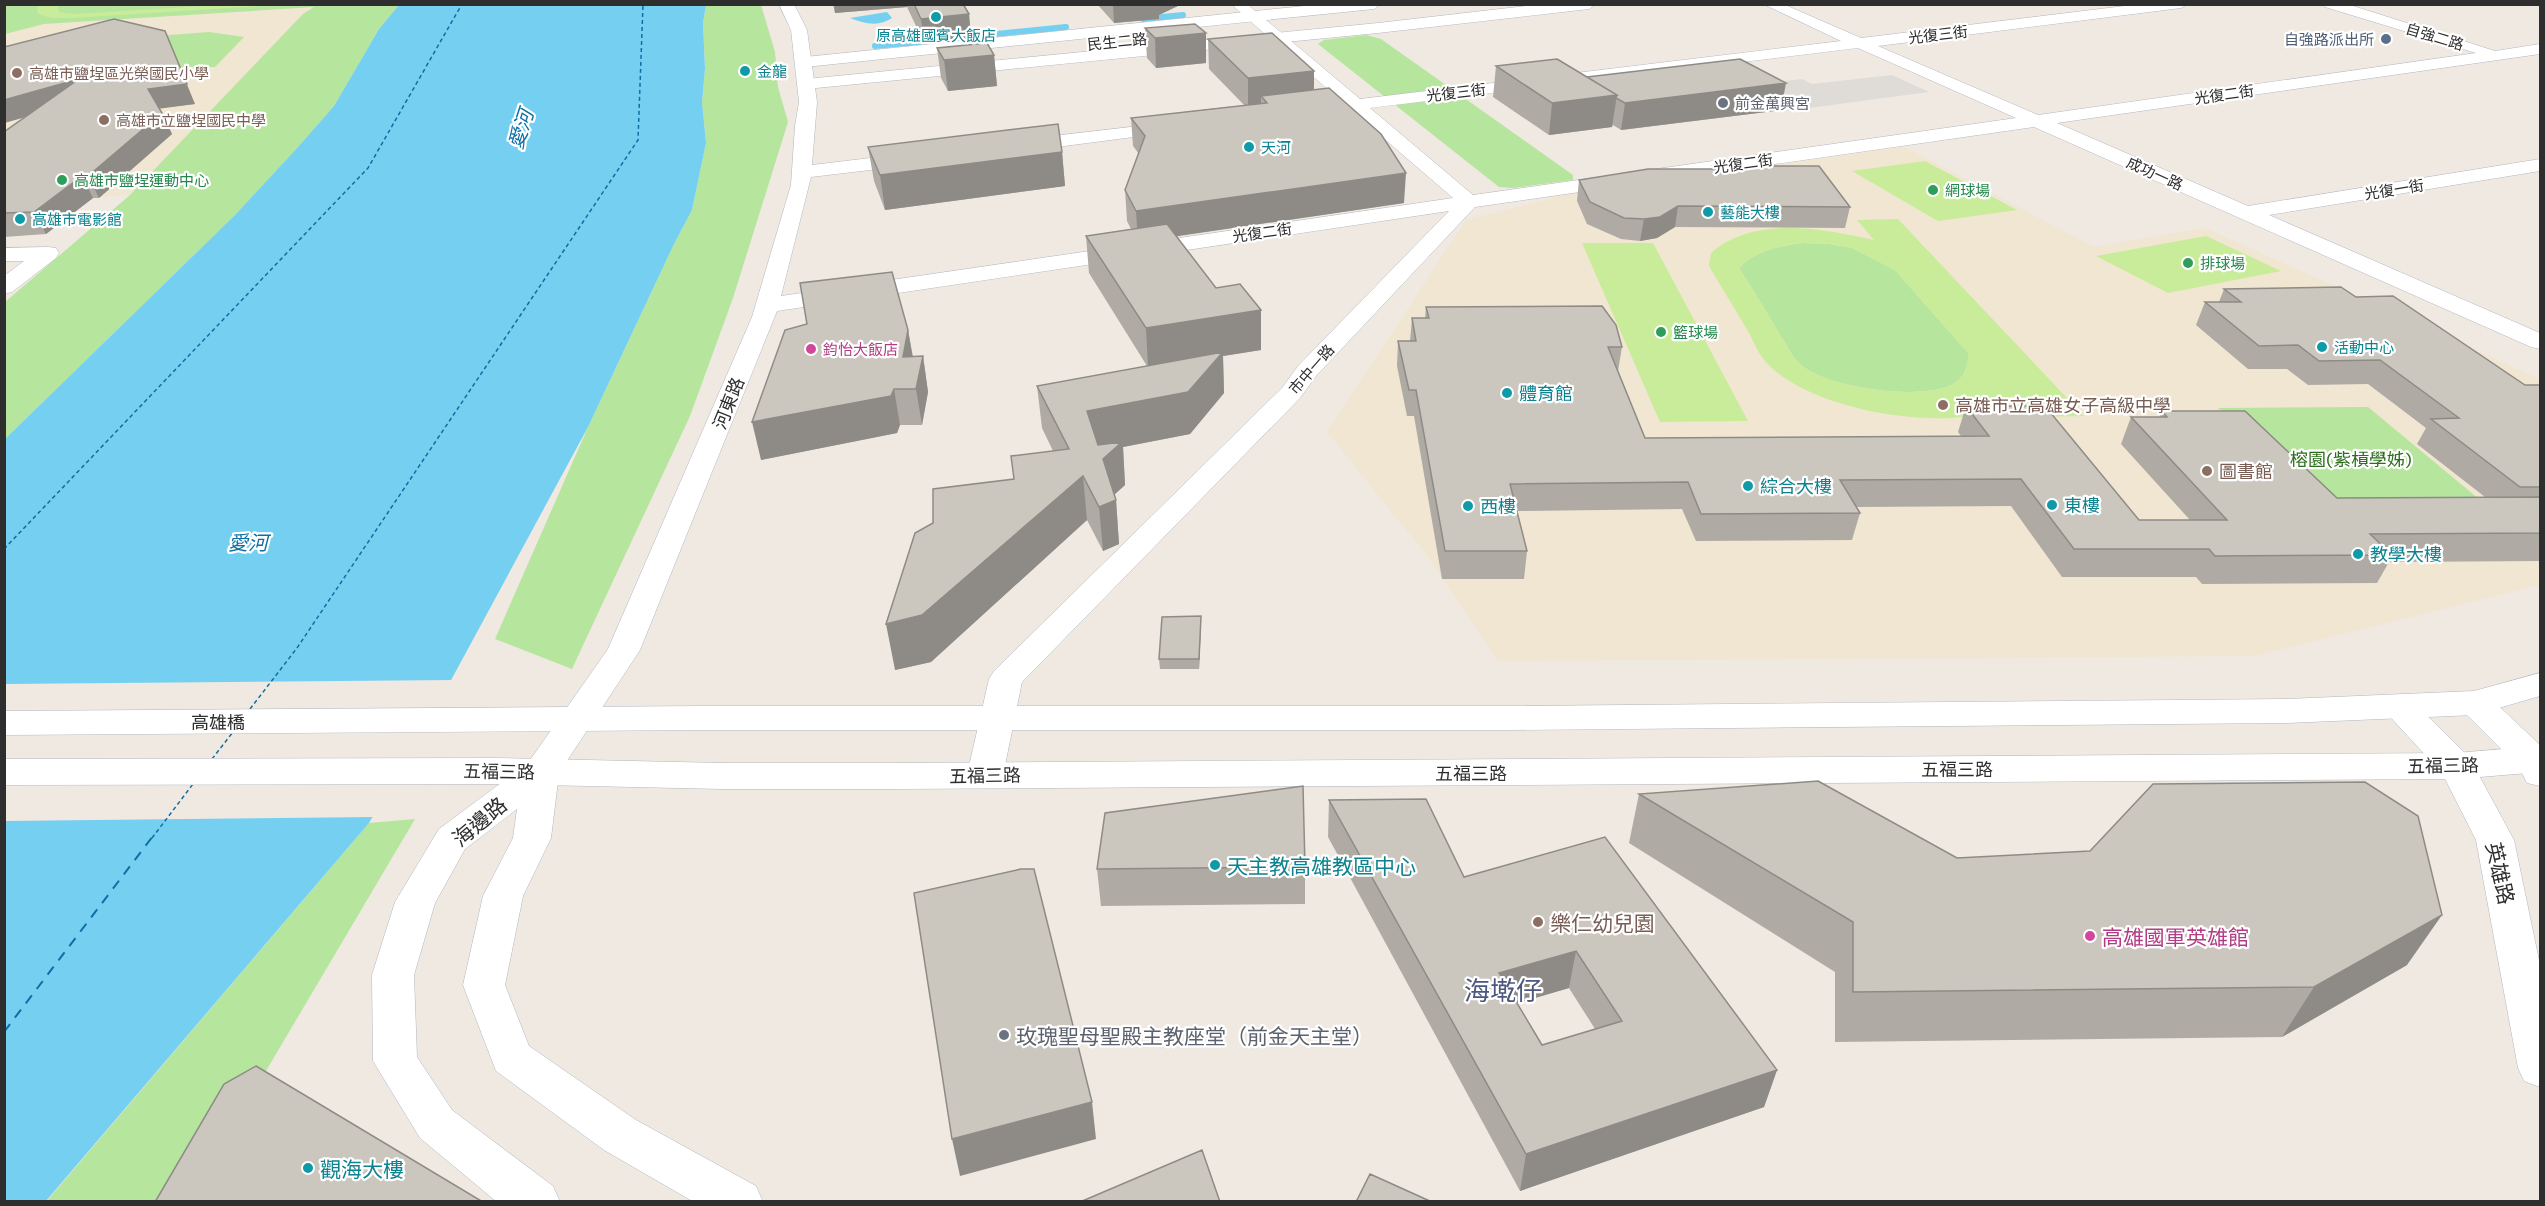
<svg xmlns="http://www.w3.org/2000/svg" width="2545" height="1206" viewBox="0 0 2545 1206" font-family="Commissioner,'Noto Sans TC',sans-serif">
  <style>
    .education { fill: #f0e6d1 }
    .green { fill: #b6e59e }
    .pitch { fill: #c9ec9a; fill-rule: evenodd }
    .plaza { fill: #dfdcd8 }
    .water { fill: #75cff0 }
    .pier { fill: #efe9e1 }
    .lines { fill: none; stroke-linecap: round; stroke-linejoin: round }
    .stream { stroke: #75cff0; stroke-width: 6 }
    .ferry-far1 { stroke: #0d6fa3; stroke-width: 1.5; stroke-dasharray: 4 3; stroke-linecap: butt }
    .ferry { stroke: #0d6fa3; stroke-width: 2; stroke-dasharray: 10 8; stroke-linecap: butt }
    .street-casing { stroke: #b4b7c1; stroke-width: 1 }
    .secondary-casing { stroke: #b4b7c1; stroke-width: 1 }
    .street { fill: #fff; fill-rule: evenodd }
    .secondary { fill: #fff; fill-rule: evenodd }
    .wall { fill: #afaba4; fill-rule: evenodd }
    .shaded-wall { fill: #8e8b86 }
    .building { fill: #cbc7bf; stroke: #8e8b86; stroke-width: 1.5; fill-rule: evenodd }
    .culture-dot { fill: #0f9aa8; stroke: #fff; stroke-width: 2 }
    .service-dot { fill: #5c6f8a; stroke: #fff; stroke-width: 2 }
    .education-dot { fill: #8d6e63; stroke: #fff; stroke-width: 2 }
    .worship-dot { fill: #6b7280; stroke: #fff; stroke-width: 2 }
    .leisure-dot { fill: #2e9e5b; stroke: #fff; stroke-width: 2 }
    .hotel-dot { fill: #d1479c; stroke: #fff; stroke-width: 2 }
    .labels { text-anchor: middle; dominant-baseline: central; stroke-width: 4.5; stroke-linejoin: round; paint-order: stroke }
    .far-street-label { font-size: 15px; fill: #2e2e2e; stroke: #fff }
    .far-culture-label { font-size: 15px; fill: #0d838f; stroke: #fff; text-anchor: start }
    .far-service-label { font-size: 15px; fill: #4e5e75; stroke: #fff; text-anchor: end }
    .far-education-label { font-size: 15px; fill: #785e54; stroke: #fff; text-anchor: start }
    .far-worship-label { font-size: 15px; fill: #5b616d; stroke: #fff; text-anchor: start }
    .far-leisure-label { font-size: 15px; fill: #27864d; stroke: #fff; text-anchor: start }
    .far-hotel-label { font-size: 15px; fill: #b23c85; stroke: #fff; text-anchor: start }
    .culture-label { font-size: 18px; fill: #0d838f; stroke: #fff; text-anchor: start }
    .street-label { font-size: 18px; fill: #2e2e2e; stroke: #fff }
    .education-label { font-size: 18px; fill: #785e54; stroke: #fff; text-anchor: start }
    .park-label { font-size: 18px; fill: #2c6e1b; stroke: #fff }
    .water-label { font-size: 20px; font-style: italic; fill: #0d6fa3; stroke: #fff }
    .near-street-label { font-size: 21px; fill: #2e2e2e; stroke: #fff }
    .near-culture-label { font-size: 21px; fill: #0d838f; stroke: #fff; text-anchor: start }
    .near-education-label { font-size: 21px; fill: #785e54; stroke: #fff; text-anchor: start }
    .near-hotel-label { font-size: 21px; fill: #b23c85; stroke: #fff; text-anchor: start }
    .near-worship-label { font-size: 21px; fill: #5b616d; stroke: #fff; text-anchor: start }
    .near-quarter-label { font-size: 26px; fill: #4d5680; stroke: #fff }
  </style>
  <rect width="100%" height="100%" fill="#efe9e1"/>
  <path class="education" d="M316,6l-186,189 -125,8v-169l39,-10z
    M1905,147l189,100 112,-19 334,151v206l-285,71 -757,5 -72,-107 -99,-122 139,-212 103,-26z"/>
  <path class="green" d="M4,5h395l-20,24 -45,77 -36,41 -63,68 -230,224v-137l125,-107 173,-181 11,-7 -270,17 -39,10z
    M706,5h55l14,47 3,35 10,35 -55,176 -43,118 -118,253 -77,-30 93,-212 86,-183 18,-34 14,-67 -4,-41 3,-33 -2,-46z
    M209,32l35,5 -29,30h-32l-44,6 18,-37z
    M1366,35l15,4 192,136v5l-60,8 -14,-1 -181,-143 6,-4z
    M1803,243l26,1 23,4 43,22 74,84c-2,11 -3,21 -13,28 -28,21 -135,6 -158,-20 -7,-7 -12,-19 -18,-27 -13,-23 -27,-45 -41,-67 17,-18 41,-22 64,-25z
    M2368,407l123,102 -166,1 -107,-102z
    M415,819l-226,382 -143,1 323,-379z"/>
  <path class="pitch" d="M42,5h19l-3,2 1,5 16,2 144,-9h57l-204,13h-21l-13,-4 -1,-7z
    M1925,161l92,49 -79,11 -86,-50z
    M1898,219l186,197 -53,1 -19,-21c-8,7 -17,14 -27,17 -57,16 -180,-5 -220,-52 -7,-8 -11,-19 -16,-28 -13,-22 -27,-45 -40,-67l2,-13c44,-38 111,-24 163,-13l-17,-20zM1803,243l26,1 23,4 43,22 74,84c-2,11 -3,21 -13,28 -28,21 -135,6 -158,-20 -7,-7 -12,-19 -18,-27 -13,-23 -27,-45 -41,-67 17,-18 41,-22 64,-25z
    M2206,236l75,35 -113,22 -72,-37z
    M1582,243h71l95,178 -88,1z"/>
  <path class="plaza" d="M1892,75l37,17 -142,19 -45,-25 60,-7 10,5z"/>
  <path class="water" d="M399,5h307l-3,18 2,46 -3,33 4,41 -14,67 -18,34 -86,183 -138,255 -81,141 -323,378 -41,1v-763l230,-224 63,-68 36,-41 45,-77z
    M887,12l5,6c-13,9 -27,6 -42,0z"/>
  <path class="pier" d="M454,680l-78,137 -372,4 1,-137z"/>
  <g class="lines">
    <path class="stream" d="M1143,19l40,-4
      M957,38l109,-11
      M875,46l65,-6"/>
    <path class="ferry-far1" d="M4,549l364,-381 94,-164
      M250,709l47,-61 341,-508 5,-136
      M212,759l21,-27
      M152,838l41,-54"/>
    <path class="ferry" d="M4,1032l149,-196"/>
    <defs>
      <path id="street" d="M779,4h15l13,26 10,72 -5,63 100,-12 7,2 2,4 -2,4 -7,2 -101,12 -30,119 672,-98 -101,-87 -46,5 -6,-1 -3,-4 3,-4 41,-6 -110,-97h16l113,95 481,-58 -78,-37h20l78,34 280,-34h47l-7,4 -303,38 160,69 438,-62 -151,-46 -2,-3h24l148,47 45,-7v10l-483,69 191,83 292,-47v12l-271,44 271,118v16l-9,-2 -497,-220 -559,80 -159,169 -16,22 -278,284 -19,93 -5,9 -13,4 -13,-4 -5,-9 22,-96 5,-8 288,-283 16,-22 151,-155 -672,100 -137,339 -81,123 -8,65 -28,58 -18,89 24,61 107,74 120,66 7,16h-69l-90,-52 -108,-79 -33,-86 20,-89 30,-58 4,-29 -52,40 -30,54 -21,72 3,82 35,53 101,76 7,16h-63l-77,-64 -47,-77 -1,-86 23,-73 44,-73 89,-66 80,-114 144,-332 39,-132 4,-59 4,-24 -8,-72zM1858,48l158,70 -543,77 -103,-87z
        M1174,122l6,1 3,4 -3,4 -162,21 -7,-2 -2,-4 2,-4 7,-2z
        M48,247l8,1 3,5 -3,5 -44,34 -8,2v-18l20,-15h-20v-13z
        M2475,692l12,3 53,50v41l-13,-3 -8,-16 -56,-56 -5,-8 5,-8z
        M2399,697l12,3 58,57 45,83 26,125v122l-16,-6 -6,-13 -42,-228 -34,-67 -60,-65 5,-8z"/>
      <path id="secondary" d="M1324,4h57l-7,5 -569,58 -6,-1 -3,-4 3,-4 6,-1z
        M1544,4h52l-7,5 -211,24 -572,56 -6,-1 -3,-4 3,-4 6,-1 572,-56z
        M2540,673v23l-65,19 -188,8 -776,7h-807l-700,5v-24l700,-5h807l776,-7 187,-8z
        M2540,746v26l-84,7 -1560,10h-173l-226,-5 -493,1v-26l493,-1 226,5h173l1560,-10z"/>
    </defs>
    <use href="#street" class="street-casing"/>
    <use href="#secondary" class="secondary-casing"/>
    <use href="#street" class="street"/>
    <use href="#secondary" class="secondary"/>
  </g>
  <path class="wall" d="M833,4h130l6,10 2,24 -47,5 -17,-36 -72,6z
    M1097,4h85l-23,11v4l-45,4z
    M1145,28l61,5v30l-50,5 -9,-10z
    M1208,39l106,32v19l90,113 -228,33 40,52 45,22v40l-38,6 1,37 -34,41 -67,13 2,38 -11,10 2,5 3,44 -16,7 -16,-31 -156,142 -36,8 119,-191 39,-28 -11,-23 -5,-42 110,-20 -58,-93 -3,-37 45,-7 -4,-8 -2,-31 14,-36 -6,-8 -2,-28 113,-13 -35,-36z
    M4,47l191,57 -36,4 13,26 -73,64h-6l-47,36 -42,3v-105l22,-15 -22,6z
    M937,48l57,7 3,31 -49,5 -7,-13z
    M1496,66l91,11 194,33 -160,20 -8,-5 -1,2 -63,8 -56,-38z
    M868,147l194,5 3,34 -180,24 -11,-29z
    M1714,166l136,41 -5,21 -170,-1 -18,11 -17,3 -19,-2 -34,-15 -10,-23 2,-21 135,-11z
    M2224,289l132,8 169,88h16v176l-152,1 -12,21 -175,1 -6,-7h-134l-51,-71 -154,1 3,6 -8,27 -156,1 -14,-32 -165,2 10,40 -3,28h-82l-28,-163h-7l-10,-50 1,-25h12l2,-23h13l1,-11 196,40 -4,24 27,67 316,-2 -3,-4 8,-26 173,114h51l-69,-76 10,-27h28l3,-6 175,87 148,-1 -68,-53 9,-16 -58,-44 -60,1 -21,-16h-39l-52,-44 9,-23h14z
    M908,330l5,27 10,-1 5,36 -6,33h-22l-3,8 -136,27z
    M1201,625l-2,44h-39l-1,-10z
    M1639,794l318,64 450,107 -125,72 -447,5v-70l-206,-129z
    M1329,800l135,77 313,193 -13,37 -244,84 -192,-354zM1569,988l26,41 -53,16 -25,-42z
    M1305,867v37l-204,2 -4,-37z"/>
  <path class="shaded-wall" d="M834,4h73v3l-72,6z
    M1113,4h69l-23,11v4l-45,4z
    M969,14l2,24 -47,5 -3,-24z
    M165,31l30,73 -38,5 -9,-20z
    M1206,33v30l-50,5 -1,-30z
    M994,55l3,31 -49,5 -4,-31z
    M1314,71v31l-47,1 -6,-7v12l-13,2v-32z
    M79,79l9,20 -84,24v-23z
    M1786,83l-5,27 -160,20 4,-27z
    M1617,95l-5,32 -63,8 3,-32z
    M162,113l10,21 -73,64 -11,-22z
    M1062,152l3,34 -180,24 -5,-35z
    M1406,173l-2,30 -266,39 -2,-31z
    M82,176l11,22 -47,36 -12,-22z
    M1678,206l-3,21 -18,11 -17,3 4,-22z
    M1261,310v40l-38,6 1,37 -34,41 -67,13 2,38 -19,17 -15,-49 -4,-42 61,-43 -2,-40z
    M908,330l6,35 -11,-8z
    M923,356l5,36 -6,33 -6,-36z
    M894,389l6,36 -3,8 -136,27 -9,-38z
    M1083,476l4,44 -156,142 -36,8 -9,-46z
    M1116,500l3,44 -16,7 -4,-44z
    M1201,616v9l-2,44v-10z
    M2442,915l-35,50 -125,72 32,-50z
    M1576,951l-7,37 -75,22 5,-37z
    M1777,1070l-13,37 -244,84 6,-37z
    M1092,1102l4,37 -136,37 -8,-37z"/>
  <path class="building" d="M914,4h49l6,10 -48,5z
    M114,19l51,12 22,53 -39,5 14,24 -74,63h-6l-48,36 -30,1v-81l75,-53 -75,21v-53z
    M1195,24l11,9 -51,5 -10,-10z
    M1272,33l42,38 -66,7 -40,-39z
    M987,43l7,12 -50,5 -7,-12z
    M1557,59l60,36 -65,8 -56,-37z
    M1740,59l46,24 -161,20 -9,-5 1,-3 -30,-18z
    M1329,88l52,46 25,39 -270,38 -11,-21 20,-54 -14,-18 136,-15 -6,-7z
    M1058,124l4,28 -182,23 -12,-28z
    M1714,166h105l31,41 -172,-1 -18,11 -16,2 -20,-1 -34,-16 -11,-22 69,-11h71z
    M1167,224l49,64 24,-4 21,26 -115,18 -60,-92z
    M892,272l16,58 -5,27 20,-1 -7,33h-22l-3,7 -139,26 33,-92 22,-6 -7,-41z
    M2341,287l15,10 37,-1 132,89h16v102h-21l-89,-68 28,-1 -79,-58 -61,1 -21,-16 -39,1 -54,-44h36l-17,-13z
    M1602,306l14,19 6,22h-14l37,91 344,-2 -23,-30h79l94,114h88l-96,-103h36l-5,-6h83l92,87 204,-1v36l-171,1 22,21 -177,1 -6,-7h-135l-53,-70 -181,1 20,33 -159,1 -13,-32 -178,2 17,67h-82l-29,-161h-7l-11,-49h18l-4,-23h17l-3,-11z
    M1223,352l-35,40 -101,19 11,34 24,-3 -19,17 13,41 -17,7 -16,-31 -161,139 -36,9 29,-91 18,-10v-34l81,-10 -3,-23 58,-7 -32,-63z
    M1201,616l-2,43h-40l3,-42z
    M1818,781l139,77 133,-7 63,-67 212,-2 53,34 24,99 -128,72 -461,5v-70l-214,-128z
    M1303,786l2,81 -208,2 8,-56z
    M1426,799l38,78 141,-40 172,233 -251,84 -197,-354zM1576,951l46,70 -80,24 -43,-72z
    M1021,869h13l58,233 -140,37 -38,-246z
    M256,1066l227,136h-328l69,-118z
    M1202,1150l18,52h-140z
    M1370,1174l62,28h-76z"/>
  <g class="culture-dot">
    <circle cx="936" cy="17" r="6"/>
    <circle cx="745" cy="71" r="6"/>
    <circle cx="1249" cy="147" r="6"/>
    <circle cx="1708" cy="212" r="6"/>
    <circle cx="20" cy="219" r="6"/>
    <circle cx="2322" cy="347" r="6"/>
    <circle cx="1507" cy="393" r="6"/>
    <circle cx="1748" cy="486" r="6"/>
    <circle cx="2052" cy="505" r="6"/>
    <circle cx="1468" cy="506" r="6"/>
    <circle cx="2358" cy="554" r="6"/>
    <circle cx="1215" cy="865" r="6"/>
    <circle cx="308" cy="1168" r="6"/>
  </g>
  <circle class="service-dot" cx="2386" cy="39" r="6"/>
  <g class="education-dot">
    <circle cx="17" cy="73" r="6"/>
    <circle cx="104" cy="120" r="6"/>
    <circle cx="1943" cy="405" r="6"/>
    <circle cx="2207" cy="471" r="6"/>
    <circle cx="1538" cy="922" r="6"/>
  </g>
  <g class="worship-dot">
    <circle cx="1723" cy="103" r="6"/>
    <circle cx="1004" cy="1035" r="6"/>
  </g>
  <g class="leisure-dot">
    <circle cx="62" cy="180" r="6"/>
    <circle cx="1933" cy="190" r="6"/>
    <circle cx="2188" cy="263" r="6"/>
    <circle cx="1661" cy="332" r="6"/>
  </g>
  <g class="hotel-dot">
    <circle cx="811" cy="349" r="6"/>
    <circle cx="2090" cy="936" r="6"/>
  </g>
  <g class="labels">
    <g class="far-street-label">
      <text transform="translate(1938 34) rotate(-7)">光復三街</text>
      <text transform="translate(2435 36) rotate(17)">自強二路</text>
      <text transform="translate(1117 41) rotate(-6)">民生二路</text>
      <text transform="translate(1456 92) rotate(-7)">光復三街</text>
      <text transform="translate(2224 94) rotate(-8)">光復二街</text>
      <text transform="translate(1743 163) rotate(-8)">光復二街</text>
      <text transform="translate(2155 173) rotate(24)">成功一路</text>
      <text transform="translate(2394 189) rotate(-9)">光復一街</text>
      <text transform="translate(1262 232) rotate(-8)">光復二街</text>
      <text transform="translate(1311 369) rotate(-49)">市中一路</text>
    </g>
    <g class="far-culture-label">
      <text x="936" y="35" text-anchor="middle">原高雄國賓大飯店</text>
      <text x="757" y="71">金龍</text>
      <text x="1261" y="147">天河</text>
      <text x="1720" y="212">藝能大樓</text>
      <text x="32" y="219">高雄市電影館</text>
      <text x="2334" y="347">活動中心</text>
    </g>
    <g class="far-service-label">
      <text x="2374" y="39">自強路派出所</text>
    </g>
    <g class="far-education-label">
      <text x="29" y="73">高雄市鹽埕區光榮國民小學</text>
      <text x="116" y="120">高雄市立鹽埕國民中學</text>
    </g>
    <g class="far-worship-label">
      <text x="1735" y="103">前金萬興宮</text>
    </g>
    <g class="far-leisure-label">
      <text x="74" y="180">高雄市鹽埕運動中心</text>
      <text x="1945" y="190">網球場</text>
      <text x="2200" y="263">排球場</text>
      <text x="1673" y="332">籃球場</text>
    </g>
    <g class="far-hotel-label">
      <text x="823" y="349">鈞怡大飯店</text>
    </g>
    <g class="culture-label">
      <text x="1519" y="393">體育館</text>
      <text x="1760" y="486">綜合大樓</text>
      <text x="2064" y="505">東樓</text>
      <text x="1480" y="506">西樓</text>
      <text x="2370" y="554">教學大樓</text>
    </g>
    <g class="street-label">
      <text transform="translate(728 403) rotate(-68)">河東路</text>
      <text x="218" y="722">高雄橋</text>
      <text transform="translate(2443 765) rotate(-1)">五福三路</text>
      <text x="1957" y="769">五福三路</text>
      <text transform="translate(499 771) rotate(1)">五福三路</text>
      <text x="1471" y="773">五福三路</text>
      <text transform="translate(985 775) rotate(-1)">五福三路</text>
    </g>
    <g class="education-label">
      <text x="1955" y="405">高雄市立高雄女子高級中學</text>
      <text x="2219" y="471">圖書館</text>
    </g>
    <g class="park-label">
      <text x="2351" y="459">榕園(紫槓學姊)</text>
    </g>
    <g class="water-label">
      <text transform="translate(520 129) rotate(-72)">愛河</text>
      <text x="248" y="542">愛河</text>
    </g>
    <g class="near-street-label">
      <text transform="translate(479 821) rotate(-40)">海邊路</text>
      <text transform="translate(2501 873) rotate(77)">英雄路</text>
    </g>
    <g class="near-culture-label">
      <text x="1227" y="865">天主教高雄教區中心</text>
      <text x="320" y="1168">觀海大樓</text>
    </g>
    <g class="near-education-label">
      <text x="1550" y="922">樂仁幼兒園</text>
    </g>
    <g class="near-hotel-label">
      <text x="2102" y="936">高雄國軍英雄館</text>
    </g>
    <g class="near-worship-label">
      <text x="1016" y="1035">玫瑰聖母聖殿主教座堂（前金天主堂）</text>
    </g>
    <g class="near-quarter-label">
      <text x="1503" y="989">海墘仔</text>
    </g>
  </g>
  <rect width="2545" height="1206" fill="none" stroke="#2e2e2e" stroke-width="12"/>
</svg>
